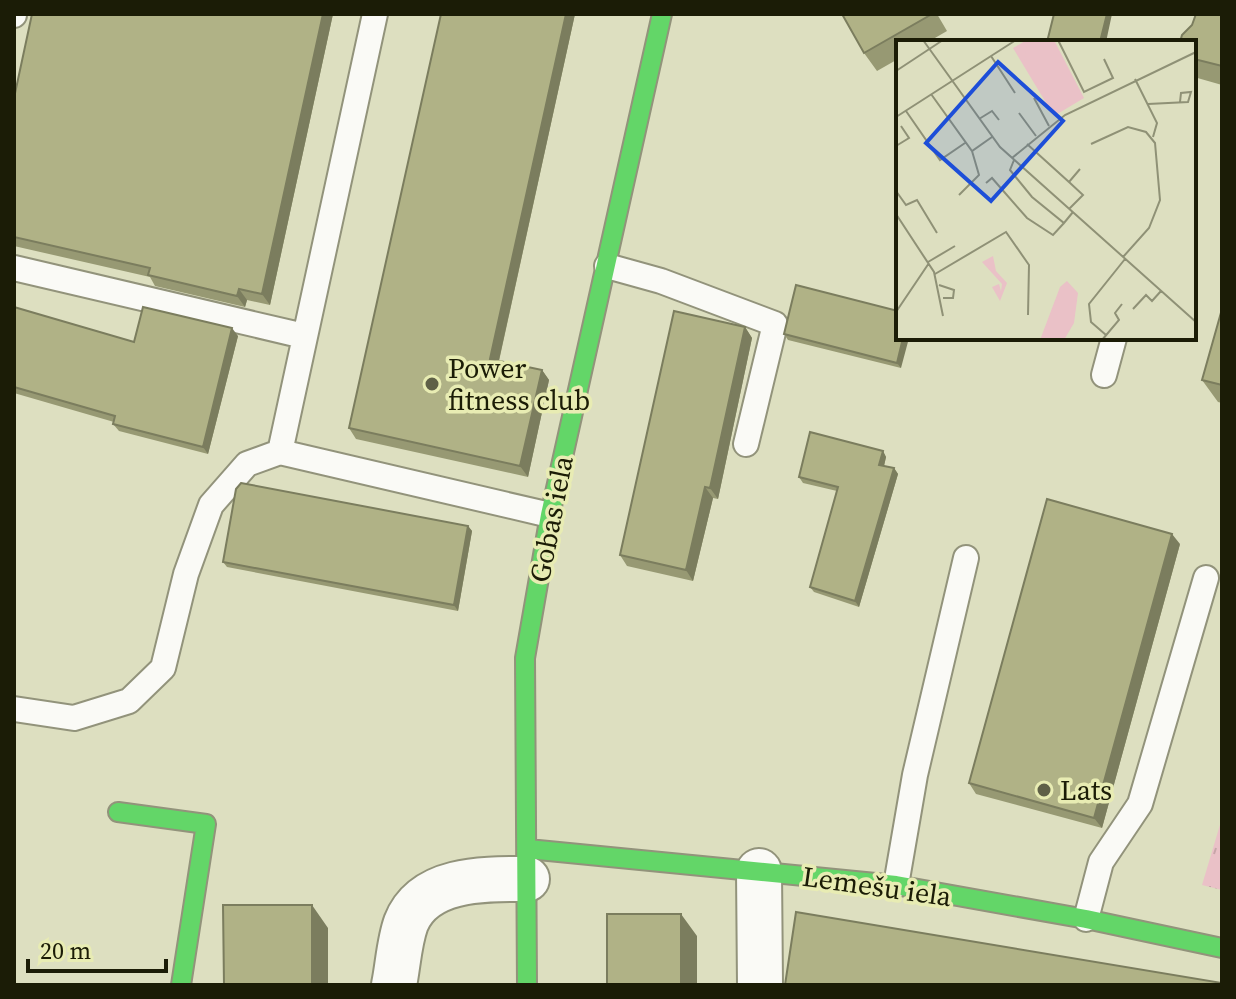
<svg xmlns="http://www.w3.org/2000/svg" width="1236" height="999" viewBox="0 0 1236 999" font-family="'Source Serif 4',serif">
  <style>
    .grass { fill: url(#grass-tufts) }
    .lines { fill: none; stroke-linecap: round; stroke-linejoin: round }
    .lane-casing { stroke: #92937b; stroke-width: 28 }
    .street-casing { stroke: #92937b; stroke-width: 48 }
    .fast-casing { stroke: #92937b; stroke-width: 22 }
    .lane { stroke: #fafaf6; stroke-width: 24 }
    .street { stroke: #fafaf6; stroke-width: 44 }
    .fast { stroke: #63d668; stroke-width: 18 }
    .wall { fill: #979973 }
    .shaded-wall { fill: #7b7d5e }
    .building { fill: #b0b286; stroke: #7b7d5e; stroke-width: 2 }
    .poi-dot { fill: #5f6047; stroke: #e8ecb3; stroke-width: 3 }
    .labels { text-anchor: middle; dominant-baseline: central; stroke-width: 7; stroke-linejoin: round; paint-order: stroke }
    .poi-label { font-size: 28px; fill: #1b1c06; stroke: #e8ecb3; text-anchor: start }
    .street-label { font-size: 28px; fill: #1b1c06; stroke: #e8ecb3 }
    .inset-road { fill: none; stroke: #8f9176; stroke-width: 2 }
    .view { fill: #1d4ed8; fill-opacity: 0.15; stroke: #1d4ed8; stroke-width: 4 }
    .inset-edge { fill: none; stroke: #1b1c06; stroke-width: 4 }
  </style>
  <defs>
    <pattern id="grass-tufts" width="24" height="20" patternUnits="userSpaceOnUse" patternTransform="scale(2)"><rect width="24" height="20" fill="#eac1c7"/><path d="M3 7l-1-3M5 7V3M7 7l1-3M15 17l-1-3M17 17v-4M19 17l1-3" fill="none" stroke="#c8a5a9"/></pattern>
  </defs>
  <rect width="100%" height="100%" fill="#dddfc0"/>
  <path class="grass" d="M1222,818v72l-20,-5z"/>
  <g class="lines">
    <defs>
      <path id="lane" d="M375,14l-95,438 270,63
        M14,15v-1
        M607,266l54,15 114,43 -29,120
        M14,268l290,68
        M1104,375l10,-37
        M14,709l60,9 55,-17 34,-33 23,-94 25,-69 36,-41 33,-12
        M896,885l19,-110 51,-217
        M1086,919l15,-57 39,-58 66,-226"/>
      <path id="street" d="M759,871l1,114
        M394,985c4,-19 5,-43 12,-62 18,-46 80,-44 121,-44"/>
      <path id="fast" d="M118,812l88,12 -25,161
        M528,849l368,36 190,34 136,29
        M527,985l-2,-327 25,-143 112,-501"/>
    </defs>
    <use href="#lane" class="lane-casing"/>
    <use href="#street" class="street-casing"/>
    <use href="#fast" class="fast-casing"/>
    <use href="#lane" class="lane"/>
    <use href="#street" class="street"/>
    <use href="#fast" class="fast"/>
  </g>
  <path class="wall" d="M333,14l-63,291 -23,-5 -2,7 -90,-21 -5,-9 -136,-31v-148z
    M575,14l-76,347 43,9 7,10 -21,97 -172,-38 -7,-11z
    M842,14h95l10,17 -19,11h-30v17l-21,12 -13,-18z
    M1222,14v71l-28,-8v-35z
    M14,307l120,35 104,-6 -30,118 -89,-23 -6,-7 1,-2 -100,-29z
    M1222,309v94l-4,-1 -16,-22z
    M898,311l3,57 -113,-28 -4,-6z
    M745,327l7,11 -34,161 -5,-1 -20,83 -66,-15 -7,-11z
    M883,451l3,6 -2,9 10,2 4,6 -39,133 -45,-15 -4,-5 27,-96 -34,-8 -4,-6z
    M468,526l4,5 -14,80 -231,-44 -4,-5z
    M1180,544l-78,284 -126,-34 -7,-11z"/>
  <path class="shaded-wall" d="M323,14h10l-63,291 -8,-11z
    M566,14h9l-78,355 -7,-10z
    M1107,14h5l-6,28h-6z
    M239,289l8,11 -2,7 -8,-11z
    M745,327l7,11 -34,161 -8,-11z
    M232,328l6,8 -30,118 -5,-7z
    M903,338h6l-8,30 -4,-5z
    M542,370l7,10 -21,97 -8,-11z
    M883,451l3,6 -3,13 -4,-5z
    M894,468l4,6 -39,133 -4,-6z
    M705,487l8,11 -20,83 -7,-11z
    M468,526l4,5 -14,80 -4,-6z
    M1172,534l8,10 -78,284 -8,-10z
    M312,905l16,23v57h-16z
    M681,914l16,22v49h-16z"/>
  <path class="building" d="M32,14h291l-61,280 -23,-5 -2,7 -89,-21 2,-7 -136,-31v-139z
    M441,14h125l-76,345 52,11 -22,96 -171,-38z
    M842,14h90l-68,39z
    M1054,14h53l-7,28h-53z
    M1196,14h26v52l-28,-7v-17h-14l2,-7 10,-10z
    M796,285l102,26v27h5l-6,25 -113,-29z
    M14,307l120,35 9,-35 89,21 -29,119 -90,-23 2,-8 -101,-29z
    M1222,309v76l-20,-5z
    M674,311l71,16 -35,161 -5,-1 -19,83 -66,-15z
    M810,432l73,19 -4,14 15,3 -39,133 -45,-14 28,-100 -39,-10z
    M241,483l227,43 -14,79 -231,-43 13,-73z
    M1047,499l125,35 -78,284 -125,-35z
    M223,905h89v80h-88z
    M796,912l426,71v2h-437z
    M607,914h74v71h-74z"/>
  <g class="poi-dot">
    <circle cx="432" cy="384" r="8"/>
    <circle cx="1044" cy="790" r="8"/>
  </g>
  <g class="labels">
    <g class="poi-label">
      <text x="448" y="368">Power<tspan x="448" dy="32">fitness club</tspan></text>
      <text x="1060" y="790">Lats</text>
    </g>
    <g class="street-label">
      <text transform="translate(551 519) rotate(-79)">Gobas iela</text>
      <text transform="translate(877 886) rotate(8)">Lemešu iela</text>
    </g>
  </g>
  <g transform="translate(896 40)">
    <rect width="300" height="300" fill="#dddfc0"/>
    <path d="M131,0h27l30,58 -30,18 -41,-68zM97,216l3,15 11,12 -7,18 -8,-14 7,-3 2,7 1,-7 -20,-22z" fill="#eac1c7"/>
    <path d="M171,241l11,12 -4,30 -10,17h-24l20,-53z" fill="#eac1c7"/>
    <path d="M142,0h7l30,56 -23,14 -28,-50 3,-14z" fill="#eac1c7"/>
    <path class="inset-road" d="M27,0l77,107 196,175M162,0l26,52 29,-14 -9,-19M95,16l24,37M0,31l47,-31M239,39l22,44 -4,14M35,54l41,57 20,-14M138,58l15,28M252,64l40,-2 3,-10 -10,1 -1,9M10,71l34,49 25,-17M123,73l17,23M0,77l120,-77M83,79l13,-8 7,9M131,104l42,38 11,-13M195,104l37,-17 18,5 9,11 5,57 -11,28 -26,29M0,106l13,-8 -8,-12M116,118l53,-43 131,-63M118,120l-4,10 22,27 32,26 9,-11M173,142l14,13 -14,14M90,143l6,-5 35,40 26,17 11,-12M0,151l10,14 11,-5 20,33M63,155l20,-20 -7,-24M0,174l38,58 9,44M32,222l27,-16M39,234l71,-42 23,33 -1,50M43,245l15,5 -1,8h-10M237,269l13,-14 6,6 9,-10M0,272l33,-49M210,295l-15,-13 -2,-18 36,-45M206,300l17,-20 -4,-7 7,-9"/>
    <path class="view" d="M102,22l65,59 -72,80 -65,-58z"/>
    <rect width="300" height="300" class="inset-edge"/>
  </g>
  <rect width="1236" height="999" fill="none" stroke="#1b1c06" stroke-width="32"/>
  <path d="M28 959v12h138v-12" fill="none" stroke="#1b1c06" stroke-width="4"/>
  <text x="40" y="959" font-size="24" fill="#1b1c06" stroke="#e8ecb3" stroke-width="6" paint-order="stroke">20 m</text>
</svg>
